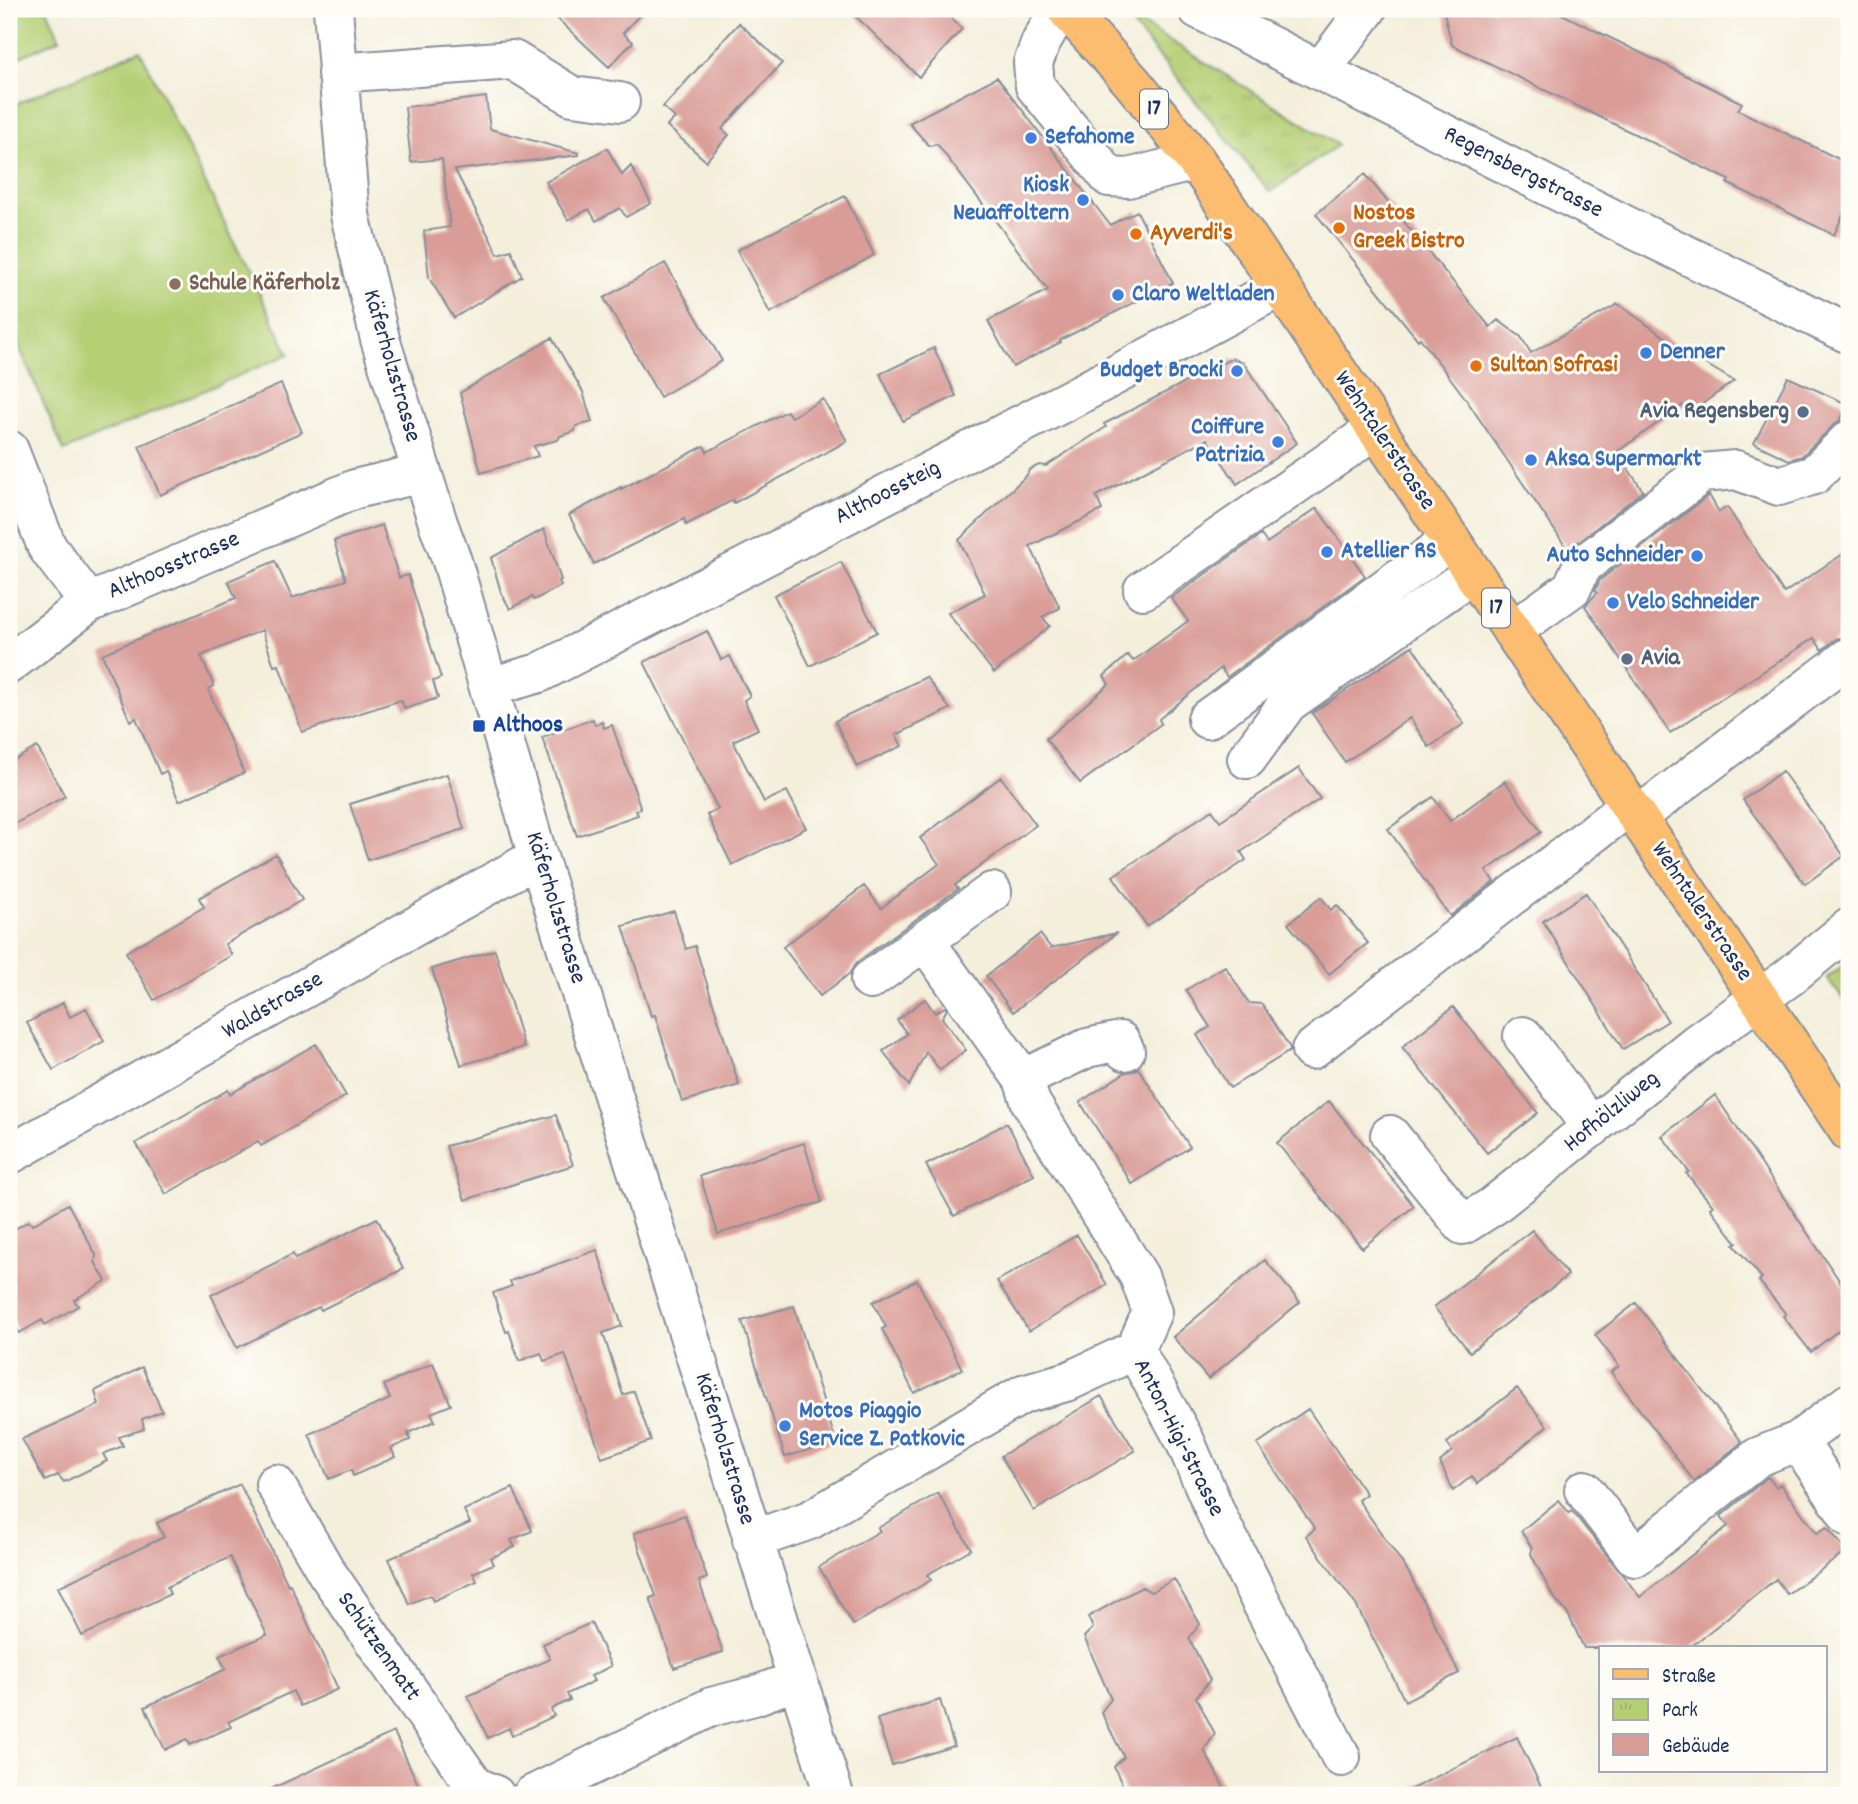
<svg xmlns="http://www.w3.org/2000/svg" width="1858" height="1804" viewBox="0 0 1858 1804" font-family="Dekko,sans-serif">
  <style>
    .grass { fill: #b5cf74; stroke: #687f69; stroke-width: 2 }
    .park { fill: url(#park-tufts); stroke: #687f69; stroke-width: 2 }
    .building { fill: #da9c97 }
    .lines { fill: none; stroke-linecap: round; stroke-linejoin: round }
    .minor-casing { stroke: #888f9c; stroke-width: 42 }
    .major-casing { stroke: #888f9c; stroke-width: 42 }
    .minor { stroke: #fff; stroke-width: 38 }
    .major { stroke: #fcbd6f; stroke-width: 38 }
    .shop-dot { fill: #3f7fe0; stroke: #fdfcf7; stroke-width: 2.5 }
    .food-dot { fill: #e8710a; stroke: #fdfcf7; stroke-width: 2.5 }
    .education-dot { fill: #8d6e63; stroke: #fdfcf7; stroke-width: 2.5 }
    .service-dot { fill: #5c6f8a; stroke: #fdfcf7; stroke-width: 2.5 }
    .transit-dot { fill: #1a4fb4; stroke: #fdfcf7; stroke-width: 2.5 }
    .labels { text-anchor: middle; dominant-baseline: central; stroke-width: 6; stroke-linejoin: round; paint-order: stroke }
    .shield { fill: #fdfcf7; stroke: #5f6c8c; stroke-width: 2 }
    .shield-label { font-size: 23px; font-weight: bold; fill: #1b2f5e }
    .shop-label { font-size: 24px; font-weight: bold; fill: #366cbe; stroke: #fdfcf7; text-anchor: start }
    .street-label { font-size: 24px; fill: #1b2f5e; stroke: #fdfcf7 }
    .food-label { font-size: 24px; font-weight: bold; fill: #c56008; stroke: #fdfcf7; text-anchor: start }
    .education-label { font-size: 24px; font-weight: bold; fill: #785e54; stroke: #fdfcf7; text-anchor: start }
    .service-label { font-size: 24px; font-weight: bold; fill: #4e5e75; stroke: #fdfcf7; text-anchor: end }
    .transit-label { font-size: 24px; font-weight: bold; fill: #164399; stroke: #fdfcf7; text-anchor: start }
  </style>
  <defs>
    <pattern id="park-tufts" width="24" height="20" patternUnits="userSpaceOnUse" patternTransform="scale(1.75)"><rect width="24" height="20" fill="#b5cf74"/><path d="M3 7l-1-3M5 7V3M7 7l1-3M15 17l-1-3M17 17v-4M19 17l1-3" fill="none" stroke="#9bb267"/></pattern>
  </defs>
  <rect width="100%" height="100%" fill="#fdfcf7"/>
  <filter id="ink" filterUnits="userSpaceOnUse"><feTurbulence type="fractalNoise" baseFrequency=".0143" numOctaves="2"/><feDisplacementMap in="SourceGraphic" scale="14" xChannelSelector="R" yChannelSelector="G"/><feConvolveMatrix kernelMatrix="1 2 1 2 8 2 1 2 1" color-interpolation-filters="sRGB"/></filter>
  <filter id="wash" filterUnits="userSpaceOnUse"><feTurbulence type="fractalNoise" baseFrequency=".00686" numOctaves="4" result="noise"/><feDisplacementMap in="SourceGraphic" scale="28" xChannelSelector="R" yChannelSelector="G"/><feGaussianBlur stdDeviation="1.57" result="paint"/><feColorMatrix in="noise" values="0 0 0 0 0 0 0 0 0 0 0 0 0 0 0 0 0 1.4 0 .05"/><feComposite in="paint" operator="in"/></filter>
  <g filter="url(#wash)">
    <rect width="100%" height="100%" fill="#f4efdb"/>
    <path class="grass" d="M9,9h38l13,30 -51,23z
      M140,50l149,304 -225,97 -55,-128v-216z
      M1849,961v46l-22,-29z"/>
    <path class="park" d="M1121,10l217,135 -68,47z"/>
    <g id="blocks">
      <path class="building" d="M547,9h98l-22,24 10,9 -24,25z
        M848,9h94l20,20 -43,48z
        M1443,9h109l190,94 -4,7 111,54v38l-15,33 -107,-52 2,-3 -277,-135z
        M739,23l43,40 -60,66 7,6 -23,26 -39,-35 8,-8 -12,-11z
        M997,77l113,148 27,-14 36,72 -113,57 1,2 -48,25 -25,-46 60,-31 -111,-146 -8,2 -20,-23z
        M486,97l4,32 89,24v2l-124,15 43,84 13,-4 11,26 -68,42 -25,-40 -5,-47 26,-4 -8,-68 -31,3 -6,-55z
        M607,148l15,27 9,-9 20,37 -25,14 -6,-9 -24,13 -7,-12 -21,11 -22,-38z
        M1365,174l125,153 8,-7 23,17 10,16 87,-49 66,47 50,30 -43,31 -8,-7 -66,47 26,39 -75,59 -105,-155 -43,-57 -2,2 -102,-126z
        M845,196l29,59 -104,58 -33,-63z
        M665,263l57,98 -62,36 -56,-99z
        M552,338l31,54 9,30 -16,4 -1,5 -15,5 -2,4 -24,6 4,10 -57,17 -21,-80z
        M934,348l22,48 -53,25 -23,-47z
        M1232,358l11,4 54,81 -60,41 -30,-45 -111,57 6,14 -72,36 30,62 -18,9 8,9 -56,47 -46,-60 37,-19 -26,-54 68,-65 2,-5 10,-5 7,1 60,-39 -2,-3z
        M1788,377l61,28 -10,16 -5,4 -32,31 -13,4 -35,-17z
        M281,384l21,48 -142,63 -21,-49z
        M823,399l24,42 -113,62 -1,-3 -47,25 -2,-6 -90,45 -25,-49 52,-28v2l83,-43 3,6 80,-41 4,6z
        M1709,495l10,17 8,-5 57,86 65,-43v86l-13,3 -14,11 -8,-12 -144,95 -85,-127 12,-13 -2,-3 5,-10z
        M1317,508l48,68 -138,101 -6,-9 -62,51 2,5 -81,59 -34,-44 63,-55 -5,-8 24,-21 5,6 55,-40 -17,-23 90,-63 6,8z
        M382,525l17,53 9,-3 33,103 -8,3 5,17 -33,11 -4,-9 -99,32 -23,-67 -5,1 -12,-36 -61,26 13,30 -6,3 36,84 -65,28 -13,-30 -6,3 -24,-56 -6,3 -28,-67 134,-56 -8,-17 47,-20 17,37 54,-18 -12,-39z
        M544,529l17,51 -2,1 2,5 -27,14 -2,-3 -22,12 -9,-17 -10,-34z
        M841,562l36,70 -67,34 -36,-71z
        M707,631l14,29 9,-4 20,40 -6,4 14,29 -25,12 31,61 23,-11 19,37 -74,37 -25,-50 11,-6 -74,-147z
        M1412,646l52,78 -35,23 -19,-29 -65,44 -33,-49z
        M926,677l24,32 -54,26 6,11 -45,21 -22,-46z
        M593,719l2,6 7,-3 2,6 8,-3 29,84 -5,2 2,4 -61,21 -35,-99z
        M37,747l28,49 -56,31v-64z
        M1299,768l21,31 -79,53 5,8 -99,66 -34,-50 99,-66 8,11z
        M1782,771l62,85 -39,28 -62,-84z
        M447,774l17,55 -96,31 -18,-56z
        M1001,777l35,48 -81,60 3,4 -101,73 -8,12 -29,22 -37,-49 81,-61 17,22 58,-44 -19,-26z
        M1505,781l36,51 -55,39 8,11 -44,34 -62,-87 45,-32 17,24z
        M276,854l26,46 -77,44 7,11 -78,45 -28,-48 78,-45 -5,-9z
        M1586,893l82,128 -45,28 -80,-128z
        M1321,897l10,13 6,-5 31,38 -39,31 -41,-50z
        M674,911l12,38 9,-3 44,139 -57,17 -27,-87 -4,1 -28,-90z
        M1117,933l-104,79 -27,-36 54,-42 11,14z
        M495,950l29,97 -63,18 -29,-96z
        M1225,966l24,37 13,1 28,44v3l-60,37 -33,-53 13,-8 -24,-37z
        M925,999l10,14 10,-6 2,2 -5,9 24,32 -26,20 -14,-18 -17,34 -26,-35 24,-17 -10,-14z
        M63,1003l7,14 16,-9 18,33 -51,29 -26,-47z
        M1453,1007l85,106 -51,40 -85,-106z
        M316,1044l30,52 -85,50 -3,-5 -92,53 -30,-51 92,-53 2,4z
        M1138,1068l52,79 -58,37 -52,-82 46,-30 8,-1z
        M1715,1095l134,200v27l-38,30 -28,-36 3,-2 -27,-33 3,-3 -28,-33 3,-2 -27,-35 3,-2 -27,-33 3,-1 -27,-36z
        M1329,1101l85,105 -52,42 -85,-105z
        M556,1115l17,50 -108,35 -19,-54z
        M1007,1123l27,52 -80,41 -28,-51z
        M804,1143l18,59 -104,32 -18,-58z
        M68,1204l28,51 -1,7 11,19 -32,19 4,6 -33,19 -3,-5 -23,13 -10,-19v-82l20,-11 3,4z
        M377,1218l26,51 -82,41 -2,-3 -82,41 -26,-53 82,-41 2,5z
        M1532,1230l36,45 -98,77 -36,-45z
        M1077,1235l30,50 -78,46 -32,-50z
        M597,1250l25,76 -19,7 20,62 11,-4 17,50 -49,17 -37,-104 -21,7 -3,-8 -22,8 -10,-30 -3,1 -13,-39 19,-7 -2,-5z
        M1265,1260l35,42 -92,77 -35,-42z
        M917,1280l45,89 -48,24 -32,-64 4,-2 -13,-25z
        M1636,1303l106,139 -48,39 -83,-109 8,-6 -24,-31z
        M794,1306l42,136 -51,15 -43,-136z
        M433,1363l18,42 -20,8 4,8 -27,12 2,7 -19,8 4,9 -42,19 -2,-6 -22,9 -20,-45 81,-35 -6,-14z
        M142,1367l20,44 -20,8 2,10 -25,8 4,9 -20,8 4,7 -43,21 -6,-7 -13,6 -23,-42 77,-34 -4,-14z
        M1517,1388l30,38 -70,58 -5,-8 -19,15 -13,-29 12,-11 -5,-8z
        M1101,1396l34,55 -101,60 -33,-55z
        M1308,1409l58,85 -8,6 51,73 50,100 -54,28 -49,-96 -50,-69 9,-7 -58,-85z
        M1768,1477l8,10 4,-3 37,49 10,-6 20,24 -60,43 -11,-15 -87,69h-105l-16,-34 -16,-19 -21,-41 1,-6 -11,-17 38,-31 10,13 3,-2 68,86 88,-71 -7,-10z
        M240,1484l48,101 2,-1 48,105 -38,17 -7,-15 -65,31 3,5 -41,18 -3,-6 -22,11 -20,-43 81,-38 -7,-13 48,-21 -37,-78 -63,30 3,7 -88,42 -24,-49 106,-50 -7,-14z
        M513,1488l19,43 -21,9 4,7 -25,11 3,6 -20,9 4,8 -44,20 -3,-6 -21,9 -20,-45 81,-36 -6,-13z
        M938,1493l33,56 -44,26 4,5 -78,45 -34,-58 61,-36 -2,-3z
        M685,1515l22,63 -8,3 24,71 -49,16 -24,-70 6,-2 -22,-63z
        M1174,1579l26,45 -11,14 21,42 -14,17 19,37 -11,16 24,45h-101l-13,-28 10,-10 -23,-45 10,-13 -27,-62 9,-9 -5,-11 54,-30 9,5z
        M591,1623l20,43 -20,10 3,5 -27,13 3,6 -19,9 3,7 -42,20 -3,-8 -21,10 -20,-42 82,-37 -7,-15z
        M940,1700l14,46 -62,19 -15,-46z
        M394,1732l29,63h-165z
        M1517,1737l28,58h-146z"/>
    </g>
  </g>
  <g filter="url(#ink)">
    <use href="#blocks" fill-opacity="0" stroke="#888f9c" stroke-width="2"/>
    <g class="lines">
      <defs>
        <path id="minor" d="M333,9l17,206 30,124 58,184 14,38 86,296 296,938
          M1060,9l-19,33 -8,21 2,23 74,91 19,1 68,-17
          M1198,9l427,216 224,109
          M1321,70l46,-61
          M337,73l176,-13 59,36 48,6
          M9,450l38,97 42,56 266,-114 67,-16
          M1143,590l233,-161
          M1512,631l60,-43 10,-22 120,-93 34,-3 43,16 35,-11 35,-35
          M9,664l80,-61
          M490,687l49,-14 541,-279 200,-107
          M1207,719l244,-179
          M1247,759l41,-56 185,-130
          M1637,817l212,-160
          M925,941l98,138 8,24 108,173 13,36 -17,38
          M870,980l122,-88
          M1523,1036l69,92
          M1311,1050l318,-244
          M1023,1079l64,-31 33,-7 5,10
          M1390,1135l73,90 30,-19 204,-163 91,-65 61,-50
          M9,1155l529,-298
          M1135,1350l50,91 34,79 122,237
          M1849,1403l-51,38 51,76
          M275,1484l52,89 148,213 20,9
          M1584,1490l51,67 123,-100 40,-16
          M752,1540l58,-20 213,-126 46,-13 66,-31
          M532,1795l179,-88 43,-11 43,-16"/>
        <path id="major" d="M1066,9l66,73 64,79 653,971"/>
      </defs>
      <use href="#minor" class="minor-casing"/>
      <use href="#major" class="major-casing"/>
      <use href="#minor" class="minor"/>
      <use href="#major" class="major"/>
    </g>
  </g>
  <g class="shop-dot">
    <circle cx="1031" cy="138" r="7"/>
    <circle cx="1083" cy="200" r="7"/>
    <circle cx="1118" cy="295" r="7"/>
    <circle cx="1646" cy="353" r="7"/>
    <circle cx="1237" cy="371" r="7"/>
    <circle cx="1278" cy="442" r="7"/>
    <circle cx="1531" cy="460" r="7"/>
    <circle cx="1327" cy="552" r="7"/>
    <circle cx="1697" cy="556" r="7"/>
    <circle cx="1613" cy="603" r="7"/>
    <circle cx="785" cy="1426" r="7"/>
  </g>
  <g class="food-dot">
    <circle cx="1339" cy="228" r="7"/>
    <circle cx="1136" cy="234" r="7"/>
    <circle cx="1476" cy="366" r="7"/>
  </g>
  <circle class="education-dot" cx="175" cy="284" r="7"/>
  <g class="service-dot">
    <circle cx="1803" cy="412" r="7"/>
    <circle cx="1627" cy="659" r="7"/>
  </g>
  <rect class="transit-dot" x="472" y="719" width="14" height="14" rx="3.5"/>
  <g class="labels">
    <g class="shield">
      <rect x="1140" y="89.5" width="28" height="39" rx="5"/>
      <rect x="1482" y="588.5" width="28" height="39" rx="5"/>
    </g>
    <g class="shield-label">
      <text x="1154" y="109">17</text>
      <text x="1496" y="608">17</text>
    </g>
    <g class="shop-label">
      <text x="1045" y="138">Sefahome</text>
      <text x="1069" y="186" text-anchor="end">Kiosk<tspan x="1069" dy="28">Neuaffoltern</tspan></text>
      <text x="1132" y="295">Claro Weltladen</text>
      <text x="1660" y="353">Denner</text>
      <text x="1223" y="371" text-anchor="end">Budget Brocki</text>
      <text x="1264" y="428" text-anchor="end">Coiffure<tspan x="1264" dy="28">Patrizia</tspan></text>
      <text x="1545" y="460">Aksa Supermarkt</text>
      <text x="1341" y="552">Atellier RS</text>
      <text x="1683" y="556" text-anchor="end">Auto Schneider</text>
      <text x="1627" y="603">Velo Schneider</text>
      <text x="799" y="1412">Motos Piaggio<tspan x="799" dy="28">Service Z. Patkovic</tspan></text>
    </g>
    <g class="street-label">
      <text transform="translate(1523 173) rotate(27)">Regensbergstrasse</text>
      <text transform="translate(391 366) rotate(74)">Käferholzstrasse</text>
      <text transform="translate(1384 441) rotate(56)">Wehntalerstrasse</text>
      <text transform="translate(888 493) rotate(-27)">Althoossteig</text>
      <text transform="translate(174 566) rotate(-23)">Althoosstrasse</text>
      <text transform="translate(555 908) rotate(73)">Käferholzstrasse</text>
      <text transform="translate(1701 912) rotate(56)">Wehntalerstrasse</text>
      <text transform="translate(273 1006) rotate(-30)">Waldstrasse</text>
      <text transform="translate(1612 1112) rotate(-39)">Hofhölzliweg</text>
      <text transform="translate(1178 1438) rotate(63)">Anton-Higi-Strasse</text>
      <text transform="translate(724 1449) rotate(73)">Käferholzstrasse</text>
      <text transform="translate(378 1647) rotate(55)">Schützenmatt</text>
    </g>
    <g class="food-label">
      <text x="1353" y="214">Nostos<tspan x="1353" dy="28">Greek Bistro</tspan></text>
      <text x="1150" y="234">Ayverdi's</text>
      <text x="1490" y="366">Sultan Sofrasi</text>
    </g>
    <g class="education-label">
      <text x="189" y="284">Schule Käferholz</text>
    </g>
    <g class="service-label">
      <text x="1789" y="412">Avia Regensberg</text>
      <text x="1641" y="659" text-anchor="start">Avia</text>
    </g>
    <g class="transit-label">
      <text x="493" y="726">Althoos</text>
    </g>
  </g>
  <rect width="1858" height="1804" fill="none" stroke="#fdfcf7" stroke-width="35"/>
  <rect x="1599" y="1646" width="228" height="126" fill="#fdfcf7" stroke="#a3aaba" stroke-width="2"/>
  <rect x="1613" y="1669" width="35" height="10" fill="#fcbd6f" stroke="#a3aaba" stroke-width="2"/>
  <text x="1662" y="1682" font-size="21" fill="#1b2f5e">Straße</text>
  <rect x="1613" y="1699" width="35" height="21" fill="url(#park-tufts)" stroke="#a3aaba" stroke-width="2"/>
  <text x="1662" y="1716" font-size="21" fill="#1b2f5e">Park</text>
  <rect x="1613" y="1734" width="35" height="21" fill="#da9c97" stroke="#a3aaba" stroke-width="2"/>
  <text x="1662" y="1752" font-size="21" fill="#1b2f5e">Gebäude</text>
</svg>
